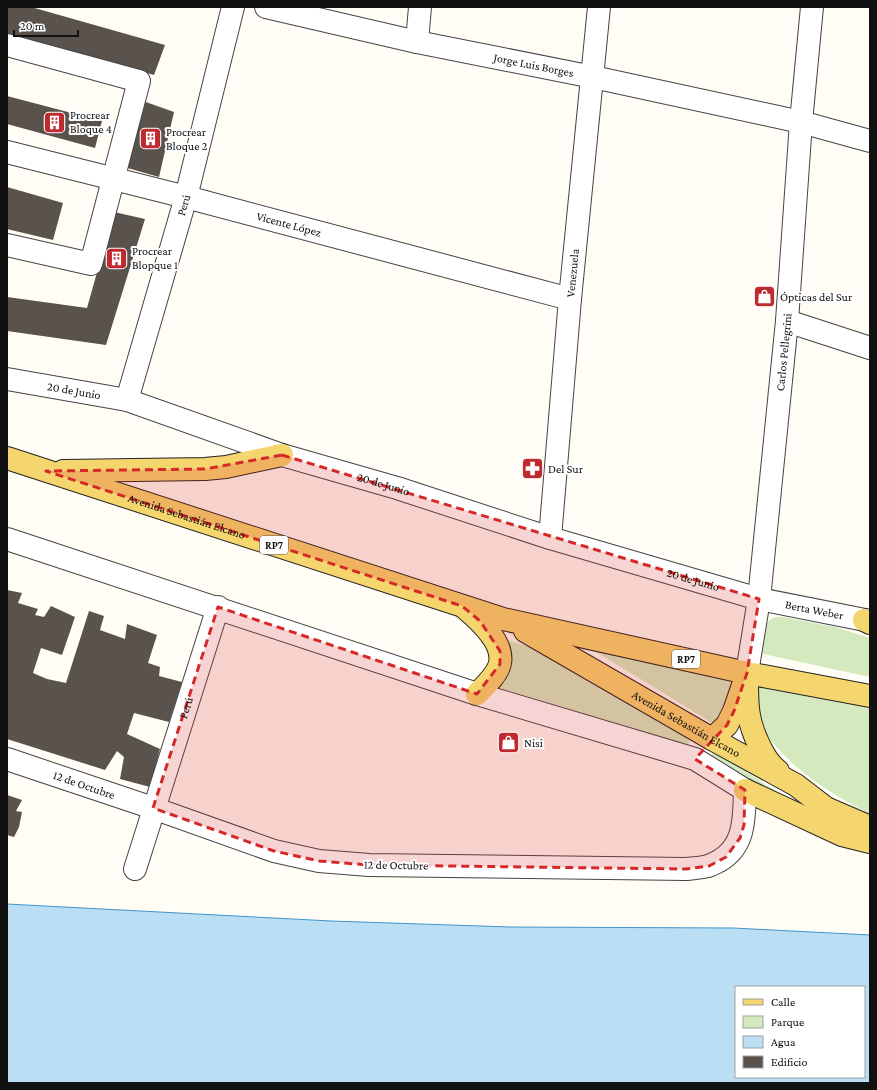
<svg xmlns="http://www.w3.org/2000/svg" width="877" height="1090" viewBox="0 0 877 1090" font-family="'Crimson Pro',serif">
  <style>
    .green { fill: #d4eabe }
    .water { fill: #badff5; stroke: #4294cb; fill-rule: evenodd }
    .building { fill: #59524d }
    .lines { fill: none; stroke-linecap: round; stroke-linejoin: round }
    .minor-casing { stroke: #444; stroke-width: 24 }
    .major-casing { stroke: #222; stroke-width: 24 }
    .minor { stroke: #fff; stroke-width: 22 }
    .major { stroke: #f5d56e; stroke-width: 22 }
    .marked { fill: #d62828; fill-opacity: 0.2; stroke: #d62828; stroke-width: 3; stroke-dasharray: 8 5; stroke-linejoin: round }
    .labels { text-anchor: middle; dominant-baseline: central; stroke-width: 4; stroke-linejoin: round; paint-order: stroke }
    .shield { fill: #fff; stroke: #585858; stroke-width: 1 }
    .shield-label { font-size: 11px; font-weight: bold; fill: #111 }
    .street-label { font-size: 12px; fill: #111; stroke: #fff }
    .poi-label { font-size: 12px; fill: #111; stroke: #fff; text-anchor: start }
  </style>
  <rect width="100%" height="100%" fill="#fffdf5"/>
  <path class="green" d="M775,617h8l52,10 35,11v39l-112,-24c3,-16 1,-28 17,-36z
    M575,639l163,40 -24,45z
    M507,640l37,12 144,85 1,5 -2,3 -190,-58c17,-14 16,-27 10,-47z
    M755,682l115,22v110c-37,-19 -71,-40 -98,-72 -5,-7 -12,-16 -15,-24 -2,-9 -1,-26 -2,-36z
    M713,753l5,1 85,54 -38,-16 -55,-36z"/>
  <path class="water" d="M7,904l324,17 179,6 223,1 137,7v148h-863zM736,987h128v90h-128z"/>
  <path class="building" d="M7,7h24l134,38 -11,30 -147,-41z
    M7,96l95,25 -7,27 -88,-24z
    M143,101l31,11 -15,65 -35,-10z
    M7,187l56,16 -10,37 -46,-11z
    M114,212l31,7 -39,126 -99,-14v-34l80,11z
    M7,590l15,3 -4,10 20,6 -3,6 9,2 7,-11 24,11 -13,38 -21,-7 -8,25 14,6 19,4 23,-72 15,5 -4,14 25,9 2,-15 30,11 -9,28 12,4 -1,9 23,6 -13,40 -35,-9 -7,21 33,15 -10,38 -30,-8 4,-22 -7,-6 -12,19 -98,-31z
    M7,795l15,5 -6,11 6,1 -3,15 -5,10 -7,-2z"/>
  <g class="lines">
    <defs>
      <g id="minor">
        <path id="s1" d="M266,7l151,35 176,35 208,45 69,19"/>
        <path d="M417,42l3,-35"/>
        <path d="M7,45l132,36 -48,183 -84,-19"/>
        <path id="s2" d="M7,152l179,45 384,102"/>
        <path d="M787,321l83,27"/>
        <path id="s3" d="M7,379l120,21 155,55 115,33 153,50 209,61 111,22"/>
        <path id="s4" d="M127,400l59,-203 47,-190"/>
        <path id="s5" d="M550,538l20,-239 29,-292"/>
        <path d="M7,539l470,155 198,59 20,6 50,31c-1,26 1,56 -26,71 -4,2 -7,4 -11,5 -7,2 -15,2 -22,3l-317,-4 -50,-4 -45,-10 -121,-43 -146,-49"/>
        <path id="s6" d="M747,673l12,-74 28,-278 14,-199 11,-115"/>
        <path id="s7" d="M135,869l83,-262"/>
      </g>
      <g id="major">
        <path id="s8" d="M7,458l496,161 244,54 123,23"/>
        <path d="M63,471l142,-2 21,-2 56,-12"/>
        <path d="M466,609c14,12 38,34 34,54 -2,11 -15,23 -23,31"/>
        <path d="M864,620l6,3"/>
        <path id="s9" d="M525,631l187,108 84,46 30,23 44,19"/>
        <path d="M747,673c0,31 -1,47 14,76 4,8 9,16 17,22"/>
        <path d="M712,739l15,-14 7,-14 9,-26"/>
        <path d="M745,790l97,45 28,7"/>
      </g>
    </defs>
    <use href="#minor" class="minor-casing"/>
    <use href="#major" class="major-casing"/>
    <use href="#minor" class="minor"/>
    <use href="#major" class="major"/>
  </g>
  <path class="marked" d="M282,455l477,144 -12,74 -13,38 -7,14 -32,34 50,31 -1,35 -4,13 -14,19 -17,9 -23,3 -317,-4 -50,-4 -45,-10 -121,-43 65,-201 259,87 23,-30v-13l-20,-30 -18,-15 -416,-135 159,-2z"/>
  <defs>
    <symbol id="building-square" viewBox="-11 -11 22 22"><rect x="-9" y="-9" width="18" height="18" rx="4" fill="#bf2a30" stroke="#fff"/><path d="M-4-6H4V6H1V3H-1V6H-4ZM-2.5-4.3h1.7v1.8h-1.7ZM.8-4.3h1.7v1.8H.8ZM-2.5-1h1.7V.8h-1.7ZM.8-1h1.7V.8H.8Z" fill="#fff"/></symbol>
    <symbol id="shop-square" viewBox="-11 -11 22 22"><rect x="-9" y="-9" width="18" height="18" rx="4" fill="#bf2a30" stroke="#fff"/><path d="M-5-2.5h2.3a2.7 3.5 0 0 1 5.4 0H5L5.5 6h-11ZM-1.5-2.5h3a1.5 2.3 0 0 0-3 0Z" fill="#fff"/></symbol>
    <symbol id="pharmacy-square" viewBox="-11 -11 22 22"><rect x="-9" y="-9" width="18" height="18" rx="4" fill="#bf2a30" stroke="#fff"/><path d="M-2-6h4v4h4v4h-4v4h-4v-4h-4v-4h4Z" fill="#fff"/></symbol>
  </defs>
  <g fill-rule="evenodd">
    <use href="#building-square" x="42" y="110" width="25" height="25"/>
    <use href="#building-square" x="138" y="126" width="25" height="25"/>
    <use href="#building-square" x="104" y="246" width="25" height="25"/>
    <use href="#shop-square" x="752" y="284" width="25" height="25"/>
    <use href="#pharmacy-square" x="520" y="456" width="25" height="25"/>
    <use href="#shop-square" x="496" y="730" width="25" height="25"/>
  </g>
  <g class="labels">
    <g class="shield">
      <rect x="260" y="536" width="28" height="18" rx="3"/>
      <rect x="672" y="650" width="28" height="18" rx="3"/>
    </g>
    <g class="shield-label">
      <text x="274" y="545">RP7</text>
      <text x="686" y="659">RP7</text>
    </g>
    <g class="street-label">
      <text stroke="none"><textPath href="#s1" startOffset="274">Jorge Luis Borges</textPath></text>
      <text stroke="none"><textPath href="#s4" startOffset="203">Perú</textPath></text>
      <text stroke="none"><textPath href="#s2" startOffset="291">Vicente López</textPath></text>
      <text stroke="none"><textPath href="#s5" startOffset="266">Venezuela</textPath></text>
      <text stroke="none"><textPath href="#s6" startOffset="323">Carlos Pellegrini</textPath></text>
      <text stroke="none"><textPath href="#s3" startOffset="68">20 de Junio</textPath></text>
      <text stroke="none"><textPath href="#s3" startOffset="392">20 de Junio</textPath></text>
      <text stroke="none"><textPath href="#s8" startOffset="189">Avenida Sebastián Elcano</textPath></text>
      <text stroke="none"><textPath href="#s3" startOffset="716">20 de Junio</textPath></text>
      <text stroke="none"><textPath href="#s3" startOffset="841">Berta Weber</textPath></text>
      <text stroke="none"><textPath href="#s7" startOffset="169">Perú</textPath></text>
      <text stroke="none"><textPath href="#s9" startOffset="186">Avenida Sebastián Elcano</textPath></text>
      <text transform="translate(84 785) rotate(19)">12 de Octubre</text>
      <text transform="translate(396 865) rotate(1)">12 de Octubre</text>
    </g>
    <g class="poi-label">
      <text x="70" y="115">Procrear<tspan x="70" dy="14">Bloque 4</tspan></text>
      <text x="166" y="132">Procrear<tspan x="166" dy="14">Bloque 2</tspan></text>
      <text x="132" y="251">Procrear<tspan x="132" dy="14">Blopque 1</tspan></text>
      <text x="780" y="297">Ópticas del Sur</text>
      <text x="548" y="469">Del Sur</text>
      <text x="524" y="743">Nisi</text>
    </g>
  </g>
  <rect width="877" height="1090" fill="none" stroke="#111111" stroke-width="16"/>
  <rect x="735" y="986" width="130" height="92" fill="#ffffff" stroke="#a0a0a0"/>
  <rect x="743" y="999" width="20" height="6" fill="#f5d56e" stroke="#a0a0a0"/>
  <text x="771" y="1006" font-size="12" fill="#111111">Calle</text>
  <rect x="743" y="1016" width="20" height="12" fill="#d4eabe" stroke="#a0a0a0"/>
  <text x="771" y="1026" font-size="12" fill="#111111">Parque</text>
  <rect x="743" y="1036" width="20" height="12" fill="#badff5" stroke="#a0a0a0"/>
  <text x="771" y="1046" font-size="12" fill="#111111">Agua</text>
  <rect x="743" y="1056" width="20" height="12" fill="#59524d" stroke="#a0a0a0"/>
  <text x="771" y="1066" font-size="12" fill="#111111">Edificio</text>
  <path d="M14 30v6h64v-6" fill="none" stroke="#111111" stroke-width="2"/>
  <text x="20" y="30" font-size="12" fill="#111111" stroke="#ffffff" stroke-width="3" paint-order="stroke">20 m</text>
</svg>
